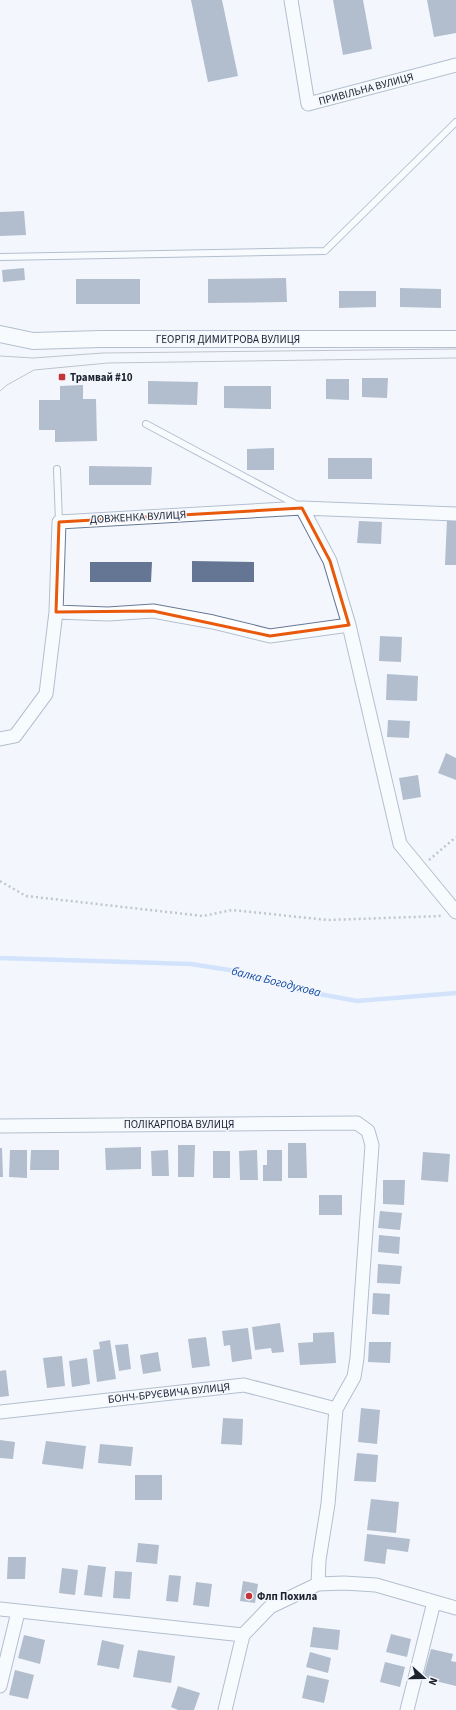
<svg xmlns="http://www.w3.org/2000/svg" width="456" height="1710" viewBox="0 0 456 1710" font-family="'Source Sans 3',sans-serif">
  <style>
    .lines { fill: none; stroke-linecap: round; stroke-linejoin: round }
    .stream { stroke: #abc9f9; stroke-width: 4.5 }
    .building { fill: #647693 }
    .service-casing { stroke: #677996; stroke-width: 8 }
    .minor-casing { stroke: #677996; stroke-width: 15 }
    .tertiary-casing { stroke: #677996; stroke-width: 18 }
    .path { stroke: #848992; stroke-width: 2.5; stroke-dasharray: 2 3; stroke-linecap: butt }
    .service { stroke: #fff; stroke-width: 6 }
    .minor { stroke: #fff; stroke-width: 13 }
    .tertiary { stroke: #fff; stroke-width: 16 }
    .tram { stroke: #7f848e; stroke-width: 1 }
    .marked { fill: none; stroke: #e8590c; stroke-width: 3; stroke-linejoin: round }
    .poi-dot { fill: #c43539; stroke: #f3f7fd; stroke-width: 1.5 }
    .labels { text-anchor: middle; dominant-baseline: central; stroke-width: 3; stroke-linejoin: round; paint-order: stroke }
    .street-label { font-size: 11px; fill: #1b222e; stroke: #f3f7fd }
    .poi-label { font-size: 11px; font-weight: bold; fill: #1b222e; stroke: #f3f7fd; text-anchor: start }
    .water-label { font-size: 12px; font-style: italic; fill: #124aa4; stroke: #f3f7fd }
  </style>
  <rect width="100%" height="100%" fill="#f3f7fd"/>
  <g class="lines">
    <path class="stream" d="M0,958l191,6 51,8 50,17 65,12 99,-8"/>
  </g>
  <path class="building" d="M191,0h31l16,76 -30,6z
    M333,0h30l9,49 -29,6z
    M427,0h29v33l-22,4z
    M24,211l2,24 -26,1v-24z
    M24,268l1,12 -22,2 -1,-12z
    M286,278l1,24 -79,1v-24z
    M76,279h64v25h-64z
    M400,288l41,1v19l-41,-1z
    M339,291h37v16l-37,1z
    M362,378h26l-1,20 -25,-1z
    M326,379h23v21l-23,-1z
    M148,381l50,1 -1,23 -49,-1z
    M83,385v14h13l1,42 -42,1v-12h-16v-30h21v-14z
    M224,386h47v23l-47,-1z
    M274,448v22h-27v-21z
    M328,458h44v21h-44z
    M89,466l63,1 -1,18h-62z
    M447,519h9v46h-11z
    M359,521l23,1 -1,22 -24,-1z
    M192,561l62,1v20h-62z
    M90,562h62l-1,20h-61z
    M380,636l22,1 -1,25 -22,-1z
    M387,674l31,2 -1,25 -31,-1z
    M388,720l22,1 -1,17 -22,-1z
    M446,753l10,5v22l-18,-7z
    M418,775l3,22 -18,3 -4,-22z
    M288,1143h18l1,35h-19z
    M178,1145h17l-1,32h-16z
    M141,1147v22l-35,1 -1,-22z
    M0,1148h2l1,29h-3z
    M10,1150h17v28l-18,-1z
    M31,1150h28v20h-29z
    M168,1150l1,26h-17l-1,-25z
    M257,1150l1,30h-18l-1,-29z
    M267,1150h15v31h-19v-16h4z
    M213,1151h17v27h-17z
    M423,1152l27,2 -2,28 -27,-2z
    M383,1180h22l-1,25 -21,-1z
    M319,1195h23v20h-23z
    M380,1211l22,2 -2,17 -22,-2z
    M379,1235l21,2 -1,17 -21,-2z
    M378,1264l24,2 -2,18 -23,-1z
    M373,1293l17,1 -1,21 -17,-1z
    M280,1323l4,29 -12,1 -1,-5 -16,2 -3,-23z
    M248,1328l4,31 -20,3 -2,-17 -6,1 -2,-15z
    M334,1332l2,31 -36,2 -2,-22 15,-1v-9z
    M206,1337l4,29 -18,2 -4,-29z
    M110,1340l6,39 -19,3 -4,-32 7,-1 -1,-7z
    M369,1342h22l-1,21 -22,-1z
    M128,1344l3,25 -12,2 -4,-26z
    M158,1352l3,19 -18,3 -3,-19z
    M62,1356l3,30 -18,2 -4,-30z
    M87,1358l3,26 -18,3 -3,-26z
    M6,1370l3,26 -9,1v-26z
    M361,1408l19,2 -3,34 -19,-2z
    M223,1418l20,1 -1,26 -21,-1z
    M0,1440l15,2 -2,17 -13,-1z
    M46,1441l40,5 -3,23 -41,-5z
    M100,1444l33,3 -2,19 -33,-3z
    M357,1453l21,2 -2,27 -22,-1z
    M135,1475h27v25h-27z
    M371,1499l28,3 -3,31 -29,-3z
    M367,1534l43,5 -2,13 -21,-3 -2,15 -21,-3z
    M138,1543l21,2 -2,19 -21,-2z
    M8,1557h18l-1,22h-18z
    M88,1565l18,2 -4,30 -18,-2z
    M62,1568l16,2 -3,25 -16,-2z
    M115,1571l17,1 -2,27 -17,-1z
    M169,1575l12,1 -3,26 -12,-1z
    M243,1581l15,3 -3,19 -15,-2z
    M196,1582l16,2 -3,23 -16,-2z
    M313,1627l27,3 -2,20 -28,-3z
    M391,1634l20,5 -4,18 -21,-5z
    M24,1635l21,5 -5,24 -22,-6z
    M102,1640l22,5 -5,24 -22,-4z
    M431,1649l22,5 -2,7 5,1v24l-33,-8z
    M138,1650l37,6 -4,27 -38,-6z
    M310,1652l21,6 -3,15 -22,-6z
    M385,1662l20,5 -5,20 -20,-5z
    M15,1670l19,5 -6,24 -19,-4z
    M307,1675l22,5 -5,23 -22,-5z
    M178,1686l22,7 -6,17h-16l-7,-3z"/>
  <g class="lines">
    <defs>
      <path id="service" d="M0,257l325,-6 131,-129
        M146,424l153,82
        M57,469l2,53"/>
      <path id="minor" d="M291,0l17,104 148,-39
        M302,508l28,53 19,64 51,219 56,68
        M56,612l52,2 45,-3 60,11 57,14 79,-11
        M0,739l15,-3 31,-42 10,-82 3,-90 243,-14 154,6
        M0,1126l357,-3 11,8 4,14 -15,213 -3,19 -18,32 -8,95 -9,56 -1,24
        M0,1412l244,-27 92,24
        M0,1609l243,26 27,-28 48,-23 26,-1 32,2 80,23
        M0,1686l18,-74
        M225,1710l18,-75
        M407,1710l27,-108"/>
      <path id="tertiary" d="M0,334l33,7 67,-2h356"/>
    </defs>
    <use href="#service" class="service-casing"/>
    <use href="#minor" class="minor-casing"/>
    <use href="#tertiary" class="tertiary-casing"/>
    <path class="path" d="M429,860l27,-23
      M0,881l26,15 177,20 29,-6 96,10 114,-4"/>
    <use href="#service" class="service"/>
    <use href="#minor" class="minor"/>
    <use href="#tertiary" class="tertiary"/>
    <path class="tram" d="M0,356l33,2 70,-5 353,-4
      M0,391l7,-6 27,-15 74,-7 348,-5"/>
  </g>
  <path d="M0 0H456V1710H0ZM302,508l28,53 19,64 -79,11 -117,-25 -97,1 3,-90z" fill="#f3f7fd" fill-opacity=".55" fill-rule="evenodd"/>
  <path class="marked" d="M302,508l28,53 19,64 -79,11 -117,-25 -97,1 3,-90z"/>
  <g class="poi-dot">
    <rect x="58" y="373" width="8" height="8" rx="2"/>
    <circle cx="249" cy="1596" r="4"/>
  </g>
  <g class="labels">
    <g class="street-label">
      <text transform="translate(366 89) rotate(-15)">ПРИВІЛЬНА ВУЛИЦЯ</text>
      <text x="228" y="339">ГЕОРГІЯ ДИМИТРОВА ВУЛИЦЯ</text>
      <text transform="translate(138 517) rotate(-3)">ДОВЖЕНКА ВУЛИЦЯ</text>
      <text x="179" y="1124">ПОЛІКАРПОВА ВУЛИЦЯ</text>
      <text transform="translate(169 1393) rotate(-6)">БОНЧ-БРУЄВИЧА ВУЛИЦЯ</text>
    </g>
    <g class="poi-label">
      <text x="70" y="377">Трамвай #10</text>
      <text x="257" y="1596">Флп Похила</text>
    </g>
    <g class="water-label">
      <text transform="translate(276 982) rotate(14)">балка Богодухова</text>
    </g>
  </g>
  <g transform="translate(424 1678) rotate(111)" stroke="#f3f7fd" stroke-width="3" paint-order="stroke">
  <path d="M0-3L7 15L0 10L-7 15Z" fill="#1b222e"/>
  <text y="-6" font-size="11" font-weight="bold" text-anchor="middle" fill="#1b222e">N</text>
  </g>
</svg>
